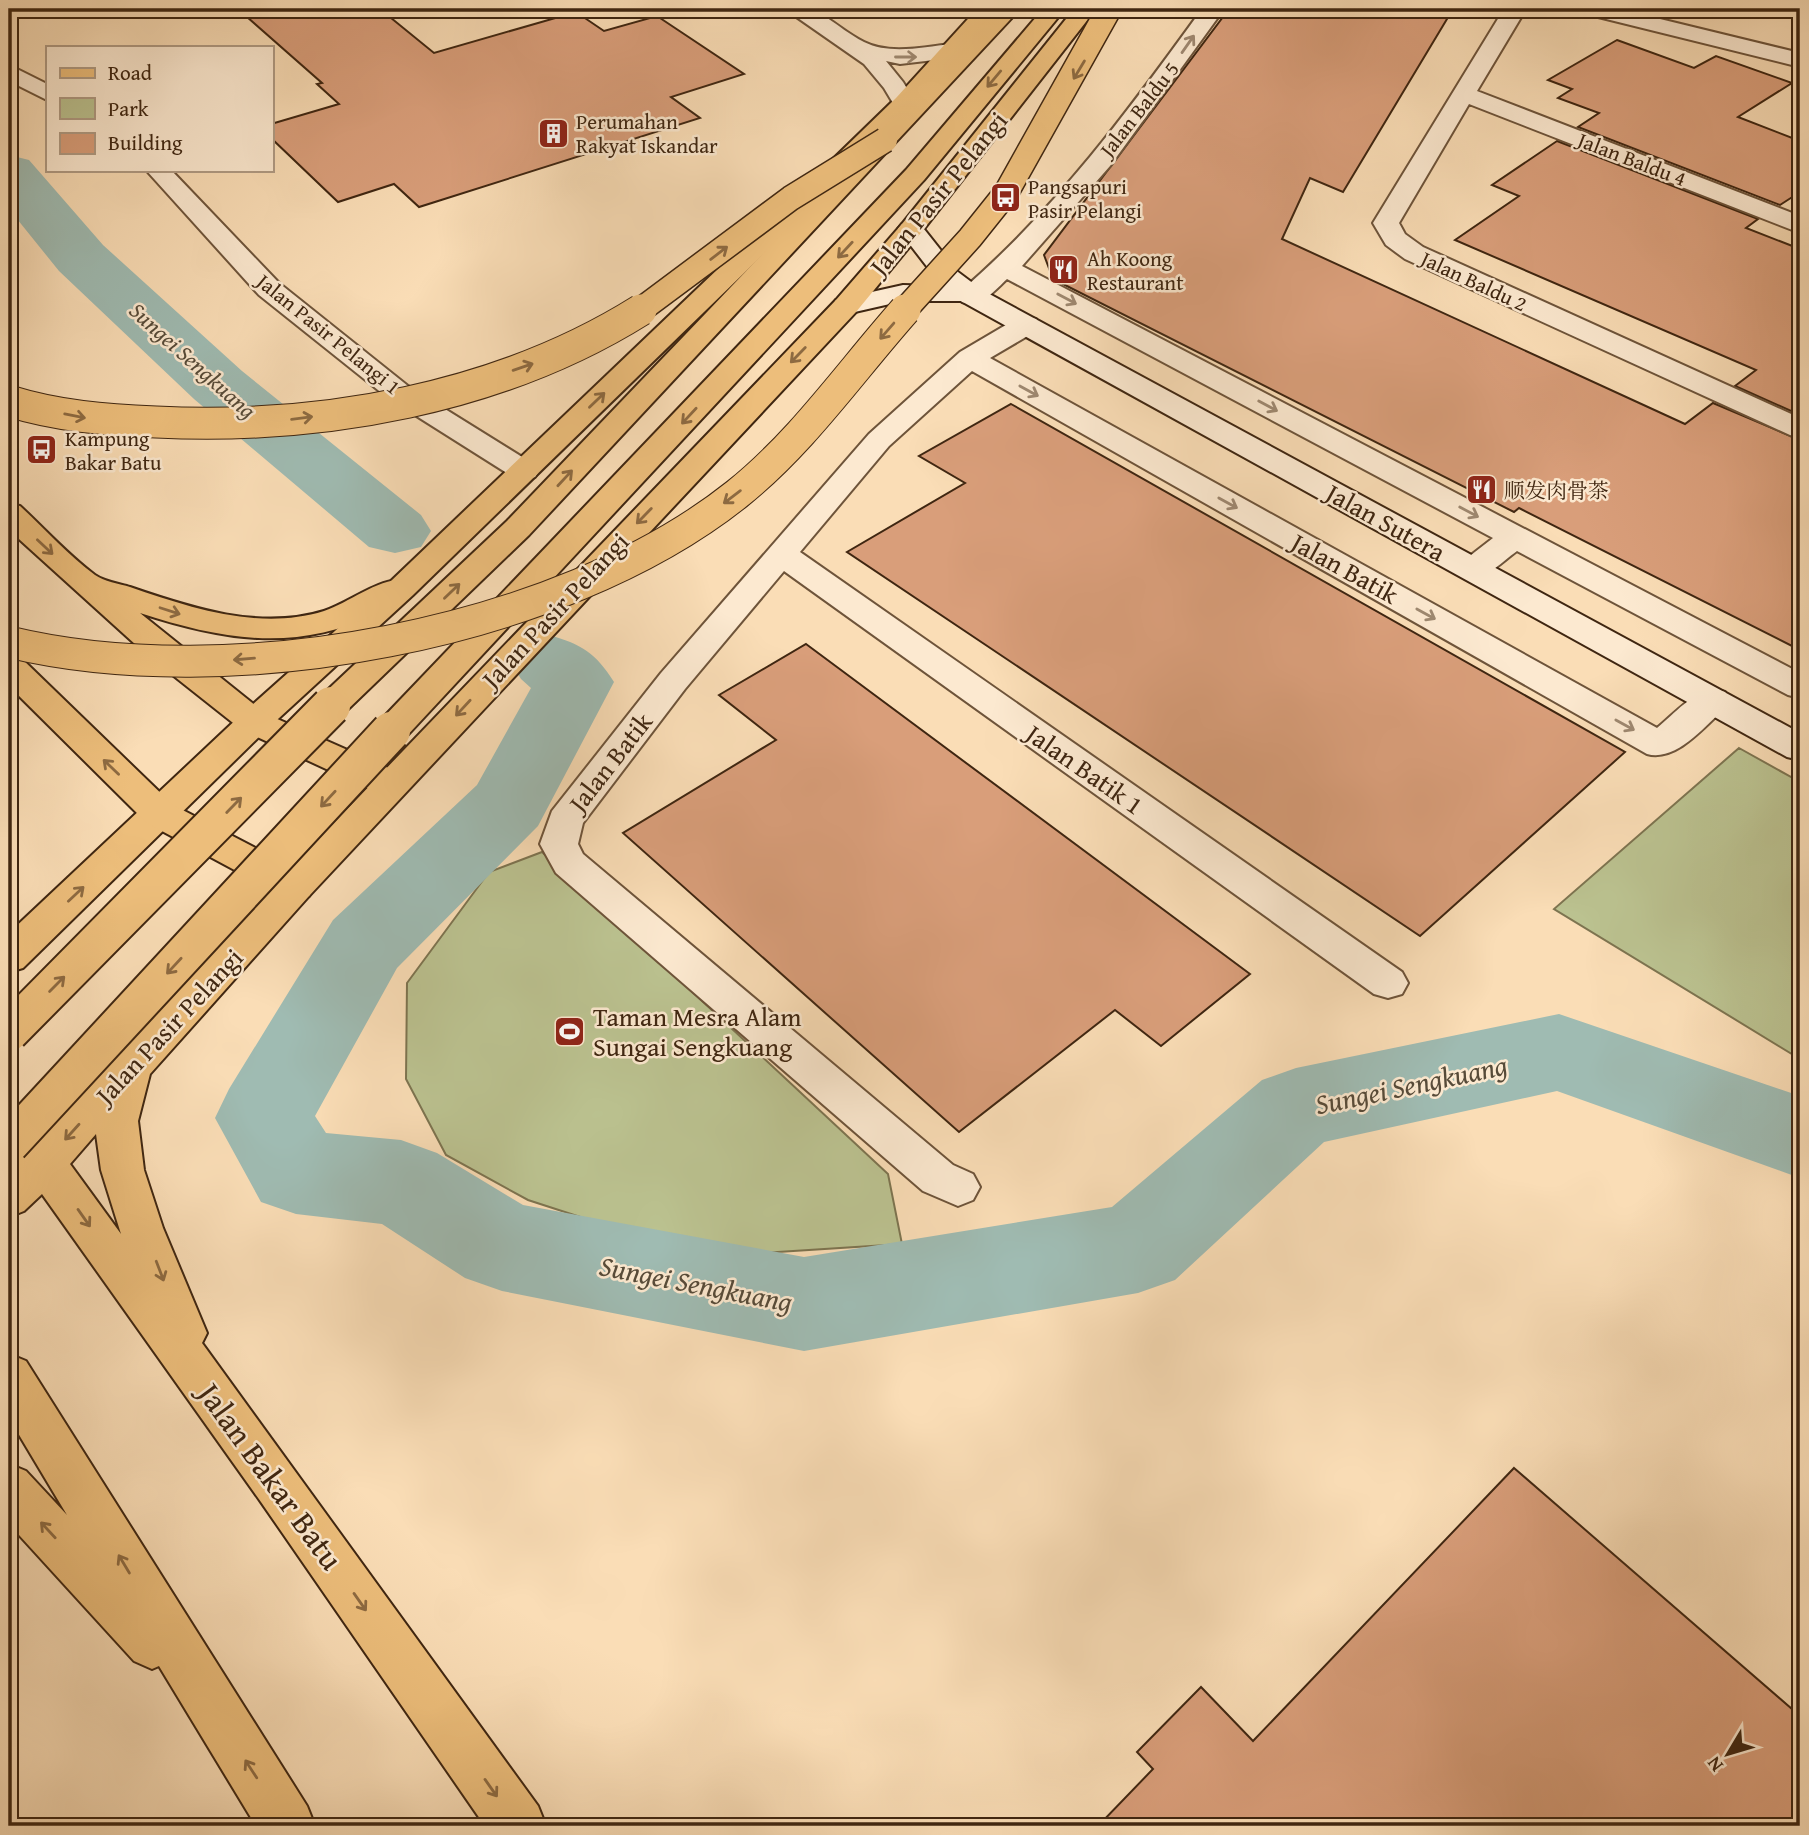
<svg xmlns="http://www.w3.org/2000/svg" width="1809" height="1835" viewBox="0 0 1809 1835" font-family="'Gentium Book Plus','Noto Serif SC',serif">
  <style>
    .green { fill: #bbc290; stroke: #7d7450; stroke-width: 2 }
    .lines { fill: none; stroke-linecap: round; stroke-linejoin: round }
    .river { fill: #9fbbb2; fill-rule: evenodd }
    .building { fill: #d99e7a; stroke: #3f2611; stroke-width: 2 }
    .street-casing { stroke: #6e543a; stroke-width: 4 }
    .secondary-casing { stroke: #3f2611; stroke-width: 4 }
    .primary-casing { stroke: #3f2611; stroke-width: 4 }
    .highway-casing { stroke: #3f2611; stroke-width: 4 }
    .street { fill: #fce9d0; fill-rule: evenodd }
    .secondary { fill: #fce9d0; fill-rule: evenodd }
    .primary { fill: #edbe7b; fill-rule: evenodd }
    .highway { fill: #edbe7b; fill-rule: evenodd }
    .highway-bridge-far2-casing { stroke: #3f2611; stroke-width: 27; stroke-linecap: butt }
    .highway-bridge-far1-casing { stroke: #3f2611; stroke-width: 33; stroke-linecap: butt }
    .highway-bridge-casing { stroke: #3f2611; stroke-width: 42; stroke-linecap: butt }
    .highway-bridge-far2 { stroke: #edbe7b; stroke-width: 24 }
    .highway-bridge-far1 { stroke: #edbe7b; stroke-width: 31 }
    .highway-bridge { stroke: #edbe7b; stroke-width: 38 }
    .oneway { stroke: #9e8870 }
    .oneway2 { stroke: #8d6a41 }
    .labels { text-anchor: middle; dominant-baseline: central; stroke-width: 5; stroke-linejoin: round; paint-order: stroke }
    .far-street-label { font-size: 21px; fill: #3f2611; stroke: #fce9d0 }
    .far-poi-label { font-size: 21px; fill: #3f2611; stroke: #fce9d0; text-anchor: start }
    .far-water-label { font-size: 23px; font-style: italic; fill: #574b39; stroke: #fce9d0 }
    .street-label { font-size: 26px; fill: #3f2611; stroke: #fce9d0 }
    .poi-label { font-size: 26px; fill: #3f2611; stroke: #fce9d0; text-anchor: start }
    .water-label { font-size: 28px; font-style: italic; fill: #574b39; stroke: #fce9d0 }
    .near-street-label { font-size: 32px; fill: #3f2611; stroke: #fce9d0 }
  </style>
  <rect width="100%" height="100%" fill="#faddb6"/>
  <filter id="stains"><feTurbulence type="fractalNoise" baseFrequency=".00286" numOctaves="4"/><feColorMatrix values="0 0 0 0 .2 0 0 0 0 .09 0 0 0 0 .02 0 0 0 .5 -.17"/></filter>
  <radialGradient id="worn" r=".72"><stop offset=".6" stop-color="#630" stop-opacity="0"/><stop offset="1" stop-color="#630" stop-opacity=".3"/></radialGradient>
  <path class="green" d="M1739,748l61,34v277l-246,-150z
    M542,852l346,322 14,70 -141,9 -110,-13 -123,-40 -82,-45 -40,-76 1,-96 82,-111z"/>
  <g class="lines">
    <path class="river" d="M9,155l20,5 74,85 139,126 179,144 10,16 -10,16 -26,6 -26,-6 -175,-148 -135,-128 -50,-62z
      M549,635c32,9 47,18 65,47l-76,144 -141,142 -82,148 11,17 75,7 36,13 86,52 281,52 308,-50 150,-127 34,-12 263,-54 241,82v82l-243,-87 -233,51 -149,138 -37,13 -334,58 -302,-60 -37,-13 -83,-54 -86,-10 -35,-12 -46,-84 14,-29 104,-169 144,-135 54,-97 -10,-9 -11,-18 11,-18z"/>
  </g>
  <path class="building" d="M238,9h142l54,44 142,-41 28,19 53,-15 87,58 -73,23 29,21 -281,89 -25,-23 -56,18 -67,-64v-14l68,-20 -22,-20 5,-1z
    M1229,9h224l-110,183 -33,-14 -28,61 403,185 28,-21 87,37v210l-281,-142 -5,4 -461,-233 -9,-24z
    M1617,40l77,28 22,-12 76,27 -54,34 62,24v51l-20,13 -202,-78 21,-14 -41,-15 14,-9 -24,-9z
    M1557,141l201,78 -12,9 54,21v166l-65,-29 21,-16 -301,-130 64,-44 -27,-11z
    M1011,404l614,348 -205,184 -573,-384 118,-69 -46,-27z
    M806,644l444,330 -89,72 -46,-36 -156,122 -336,-299 153,-93 -57,-45z
    M1514,1468l286,248v110h-702l55,-57 -16,-17 64,-65 52,54z"/>
  <g class="lines">
    <defs>
      <path id="street" d="M785,9c41,-2 46,16 79,33 26,13 59,5 87,2l8,2 3,5 -3,5 -8,2 -51,6 -14,-3 17,21 13,21 -4,5h-16l-12,-20 -20,-24z
        M1202,9h22l-114,157 -88,100 778,407v25l-12,-3 -271,-144c-18,13 -32,31 -55,25l-5,-7 5,-7 31,-24 -486,-259c-14,13 -25,28 -45,23l-4,-6 4,-6c95,-82 167,-180 240,-281z
        M1504,9h22l-49,82 323,125v17l-331,-129 -70,119 6,11 18,13 377,171v20l-10,-3 -385,-176 -19,-14 -13,-22z
        M1583,9h36l181,44v14l-214,-53z
        M9,65l38,19v16l-38,-19z
        M146,170h25l108,113 129,103 127,79 4,6 -4,6 -11,3 -11,-3 -125,-79 -129,-103z
        M1026,317l10,2 4,6 -4,6 -46,27 667,370c20,-16 41,-44 68,-36l5,8 -5,8c-21,19 -49,54 -78,46l-675,-383 -83,75 -89,106 602,420 6,11 -6,11 -14,4 -14,-4 -590,-423 -99,118 -102,134 -5,21 5,10 370,311 20,9 7,13 -7,13 -15,6 -35,-15 -367,-318 -16,-29 12,-33 109,-138 208,-239 91,-82 56,-33z"/>
      <path id="secondary" d="M911,221l9,3 38,48 24,18 818,443v27l-13,-3 -826,-456h-58l-57,13 -10,-2 -4,-6 4,-6 67,-15 39,1 -44,-57 4,-5z"/>
      <path id="primary" d="M977,9h23l-88,99 -64,64 -435,423 -147,135 -243,238 -14,4v-39l233,-219 149,-133 439,-419 66,-64z
        M1074,9h22l-176,225 -64,78 -547,584 -159,178 -12,47 6,49 19,58 44,105 -5,10 336,463 8,20h-61l-224,-324 -219,-308 -18,17 -15,6v-47l4,-4 -4,-3v-27l13,-5 18,7 243,-262 553,-576 66,-76zM96,1134l5,36 20,64 -51,-70z
        M9,1354l17,7 281,445 8,20h-59l-97,-160 -7,3 -18,-8 -125,-137v-60l17,7 41,44 -58,-97z"/>
      <path id="highway" d="M997,9h23l-491,526 -186,179 -12,4 -12,-4 -5,-8 5,-8 188,-177z
        M1043,9h22l-141,171 -521,560 -12,3 -12,-3 -6,-9 6,-9 527,-552z
        M9,504l11,2c25,23 48,49 75,69 8,6 25,9 35,12 61,21 130,44 194,24 28,-9 60,-38 89,-30l5,7c-8,13 -26,18 -40,25 -82,40 -155,27 -238,0l126,101 138,61 5,9 -5,9 -13,4 -13,-4 -136,-63 -96,-76 -137,-124z
        M9,655l12,3 152,147 136,71 6,10 -6,10 -13,4 -13,-4 -136,-73 -138,-137z"/>
    </defs>
    <use href="#street" class="street-casing"/>
    <use href="#secondary" class="secondary-casing"/>
    <use href="#primary" class="primary-casing"/>
    <use href="#highway" class="highway-casing"/>
    <use href="#street" class="street"/>
    <use href="#secondary" class="secondary"/>
    <use href="#primary" class="primary"/>
    <use href="#highway" class="highway"/>
    <defs>
      <path id="highway-bridge-far2" d="M638,312l153,-114 94,-58
        M903,312l67,-74 36,-45 103,-184"/>
      <path id="highway-bridge-far1" d="M9,401c48,15 97,19 147,21 165,8 343,-23 485,-112
        M9,642c219,53 550,-6 728,-148 65,-52 113,-122 168,-184"/>
      <path id="highway-bridge" d="M9,1032l322,-326
        M9,1144l382,-413"/>
    </defs>
    <use href="#highway-bridge-far2" class="highway-bridge-far2-casing"/>
    <use href="#highway-bridge-far1" class="highway-bridge-far1-casing"/>
    <use href="#highway-bridge" class="highway-bridge-casing"/>
    <use href="#highway-bridge-far2" class="highway-bridge-far2"/>
    <use href="#highway-bridge-far1" class="highway-bridge-far1"/>
    <use href="#highway-bridge" class="highway-bridge"/>
  </g>
  <defs><path id="oneway-shaft" d="M-6 0H5M1.5-3L5.5 0L1.5 3" fill="none" stroke-width="1.6" stroke-linecap="round" stroke-linejoin="round" transform="scale(1.75)"/></defs>
  <g class="oneway">
    <use href="#oneway-shaft" transform="translate(1188 44) rotate(-55)"/>
    <use href="#oneway-shaft" transform="translate(906 57)"/>
    <use href="#oneway-shaft" transform="translate(1067 299) rotate(28)"/>
    <use href="#oneway-shaft" transform="translate(1029 391) rotate(29)"/>
    <use href="#oneway-shaft" transform="translate(1268 406) rotate(28)"/>
    <use href="#oneway-shaft" transform="translate(1228 503) rotate(29)"/>
    <use href="#oneway-shaft" transform="translate(1469 512) rotate(28)"/>
    <use href="#oneway-shaft" transform="translate(1426 614) rotate(29)"/>
    <use href="#oneway-shaft" transform="translate(1625 725) rotate(29)"/>
  </g>
  <g class="oneway2">
    <use href="#oneway-shaft" transform="translate(1079 70) rotate(121)"/>
    <use href="#oneway-shaft" transform="translate(994 79) rotate(130)"/>
    <use href="#oneway-shaft" transform="translate(845 250) rotate(133)"/>
    <use href="#oneway-shaft" transform="translate(719 253) rotate(-38)"/>
    <use href="#oneway-shaft" transform="translate(887 331) rotate(131)"/>
    <use href="#oneway-shaft" transform="translate(798 355) rotate(134)"/>
    <use href="#oneway-shaft" transform="translate(523 367) rotate(-19)"/>
    <use href="#oneway-shaft" transform="translate(597 400) rotate(-44)"/>
    <use href="#oneway-shaft" transform="translate(75 416) rotate(11)"/>
    <use href="#oneway-shaft" transform="translate(689 416) rotate(133)"/>
    <use href="#oneway-shaft" transform="translate(302 418) rotate(-7)"/>
    <use href="#oneway-shaft" transform="translate(565 478) rotate(-47)"/>
    <use href="#oneway-shaft" transform="translate(732 497) rotate(143)"/>
    <use href="#oneway-shaft" transform="translate(644 516) rotate(134)"/>
    <use href="#oneway-shaft" transform="translate(45 547) rotate(43)"/>
    <use href="#oneway-shaft" transform="translate(452 591) rotate(-44)"/>
    <use href="#oneway-shaft" transform="translate(170 611) rotate(18)"/>
    <use href="#oneway-shaft" transform="translate(244 659) rotate(175)"/>
    <use href="#oneway-shaft" transform="translate(463 708) rotate(133)"/>
    <use href="#oneway-shaft" transform="translate(111 767) rotate(-136)"/>
    <use href="#oneway-shaft" transform="translate(328 799) rotate(133)"/>
    <use href="#oneway-shaft" transform="translate(234 805) rotate(-46)"/>
    <use href="#oneway-shaft" transform="translate(76 894) rotate(-43)"/>
    <use href="#oneway-shaft" transform="translate(174 966) rotate(133)"/>
    <use href="#oneway-shaft" transform="translate(57 984) rotate(-45)"/>
    <use href="#oneway-shaft" transform="translate(72 1132) rotate(132)"/>
    <use href="#oneway-shaft" transform="translate(84 1218) rotate(55)"/>
    <use href="#oneway-shaft" transform="translate(160 1271) rotate(69)"/>
    <use href="#oneway-shaft" transform="translate(48 1530) rotate(-133)"/>
    <use href="#oneway-shaft" transform="translate(124 1564) rotate(-121)"/>
    <use href="#oneway-shaft" transform="translate(360 1602) rotate(55)"/>
    <use href="#oneway-shaft" transform="translate(251 1769) rotate(-123)"/>
    <use href="#oneway-shaft" transform="translate(491 1788) rotate(55)"/>
  </g>
  <defs>
    <symbol id="building-square" viewBox="-11 -11 22 22"><rect x="-9" y="-9" width="18" height="18" rx="4" fill="#8f2418" stroke="#fce9d0"/><path d="M-4-6H4V6H1V3H-1V6H-4ZM-2.5-4.3h1.7v1.8h-1.7ZM.8-4.3h1.7v1.8H.8ZM-2.5-1h1.7V.8h-1.7ZM.8-1h1.7V.8H.8Z" fill="#fff"/></symbol>
    <symbol id="bus-square" viewBox="-11 -11 22 22"><rect x="-9" y="-9" width="18" height="18" rx="4" fill="#8f2418" stroke="#fce9d0"/><path d="M-5-6H5V4H4V6H2V4H-2V6H-4V4H-5ZM-3.5-4V0h7V-4ZM-3.5 1.2v1.5H-2V1.2ZM2 1.2v1.5H3.5V1.2Z" fill="#fff"/></symbol>
    <symbol id="restaurant-square" viewBox="-11 -11 22 22"><rect x="-9" y="-9" width="18" height="18" rx="4" fill="#8f2418" stroke="#fce9d0"/><path d="M-5-6h1v4h1v-4h1v4h1v-4h1v5L-1.5 .5V6h-2V.5L-5-1ZM5-6V6H3V1.5H1.5Q1.5-4 5-6Z" fill="#fff"/></symbol>
    <symbol id="stadium-square" viewBox="-11 -11 22 22"><rect x="-9" y="-9" width="18" height="18" rx="4" fill="#8f2418" stroke="#fce9d0"/><path d="M0-5a6.5 5 0 1 0 0 10a6.5 5 0 1 0 0-10ZM-3.5-1.8h7v3.6h-7Z" fill="#fff"/></symbol>
  </defs>
  <g fill-rule="evenodd">
    <use href="#building-square" x="536" y="116" width="35" height="35"/>
    <use href="#bus-square" x="988" y="180" width="35" height="35"/>
    <use href="#restaurant-square" x="1046" y="252" width="35" height="35"/>
    <use href="#bus-square" x="24" y="432" width="35" height="35"/>
    <use href="#restaurant-square" x="1464" y="472" width="35" height="35"/>
    <use href="#stadium-square" x="552" y="1014" width="35" height="35"/>
  </g>
  <g class="labels">
    <g class="far-street-label">
      <text transform="translate(1139 109) rotate(-52)">Jalan Baldu 5</text>
      <text transform="translate(1632 159) rotate(21)">Jalan Baldu 4</text>
      <text transform="translate(1474 281) rotate(25)">Jalan Baldu 2</text>
      <text transform="translate(329 334) rotate(39)">Jalan Pasir Pelangi 1</text>
    </g>
    <g class="far-poi-label">
      <text x="576" y="121">Perumahan<tspan x="576" dy="24">Rakyat Iskandar</tspan></text>
      <text x="1028" y="186">Pangsapuri<tspan x="1028" dy="24">Pasir Pelangi</tspan></text>
      <text x="1087" y="258">Ah Koong<tspan x="1087" dy="24">Restaurant</tspan></text>
      <text x="65" y="438">Kampung<tspan x="65" dy="24">Bakar Batu</tspan></text>
      <text x="1504" y="490">顺发肉骨茶</text>
    </g>
    <g class="far-water-label">
      <text transform="translate(193 360) rotate(42)">Sungei Sengkuang</text>
    </g>
    <g class="street-label">
      <text transform="translate(938 193) rotate(-51)">Jalan Pasir Pelangi</text>
      <text transform="translate(1386 522) rotate(29)">Jalan Sutera</text>
      <text transform="translate(1345 568) rotate(29)">Jalan Batik</text>
      <text transform="translate(555 610) rotate(-47)">Jalan Pasir Pelangi</text>
      <text transform="translate(610 762) rotate(-52)">Jalan Batik</text>
      <text transform="translate(1085 769) rotate(35)">Jalan Batik 1</text>
      <text transform="translate(169 1026) rotate(-47)">Jalan Pasir Pelangi</text>
    </g>
    <g class="poi-label">
      <text x="593" y="1016">Taman Mesra Alam<tspan x="593" dy="30">Sungai Sengkuang</tspan></text>
    </g>
    <g class="water-label">
      <text transform="translate(1411 1084) rotate(-12)">Sungei Sengkuang</text>
      <text transform="translate(696 1283) rotate(11)">Sungei Sengkuang</text>
    </g>
    <g class="near-street-label">
      <text transform="translate(271 1476) rotate(54)">Jalan Bakar Batu</text>
    </g>
  </g>
  <rect width="1809" height="1835" fill="none" stroke="#faddb6" stroke-width="35"/>
  <rect x="10" y="10" width="1788" height="1814" fill="none" stroke="#3f2611" stroke-width="3.5"/>
  <rect x="18" y="18" width="1774" height="1800" fill="none" stroke="#3f2611" stroke-width="2"/>
  <rect x="46" y="46" width="228" height="126" fill="#fce9d0" stroke="#b09b84" stroke-width="2"/>
  <rect x="60" y="68" width="35" height="10" fill="#edbe7b" stroke="#b09b84" stroke-width="2"/>
  <text x="108" y="80" font-size="21" fill="#3f2611">Road</text>
  <rect x="60" y="98" width="35" height="21" fill="#bbc290" stroke="#b09b84" stroke-width="2"/>
  <text x="108" y="116" font-size="21" fill="#3f2611">Park</text>
  <rect x="60" y="133" width="35" height="21" fill="#d99e7a" stroke="#b09b84" stroke-width="2"/>
  <text x="108" y="150" font-size="21" fill="#3f2611">Building</text>
  <g transform="translate(1728 1754) rotate(232)" stroke="#fce9d0" stroke-width="5" paint-order="stroke">
  <path d="M0-5L12 26L0 18L-12 26Z" fill="#3f2611"/>
  <text y="-10" font-size="19" font-weight="bold" text-anchor="middle" fill="#3f2611">N</text>
  </g>
  <rect width="100%" height="100%" filter="url(#stains)"/>
  <rect width="100%" height="100%" fill="url(#worn)"/>
</svg>
